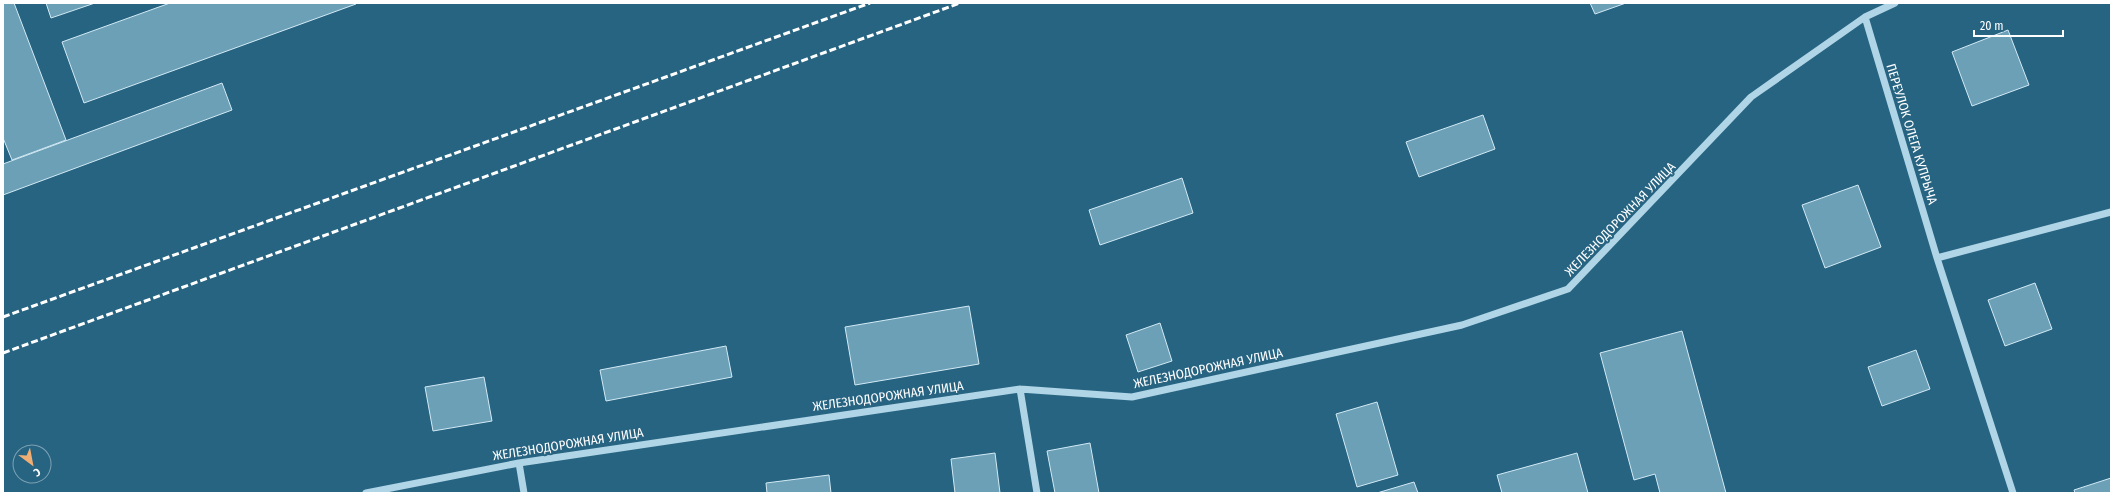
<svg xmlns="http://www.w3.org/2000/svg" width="2114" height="496" viewBox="0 0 2114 496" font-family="'Fira Sans Condensed',sans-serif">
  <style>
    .building { fill: #6ba0b7; stroke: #d2eaf5 }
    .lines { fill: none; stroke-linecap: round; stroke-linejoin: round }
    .minor { stroke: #afd5e6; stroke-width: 7 }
    .rail { stroke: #fff; stroke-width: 3; stroke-dasharray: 7 3; stroke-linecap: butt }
    .labels { text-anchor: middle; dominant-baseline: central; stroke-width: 4; stroke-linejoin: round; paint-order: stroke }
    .street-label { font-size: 13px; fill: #fff; stroke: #276482 }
  </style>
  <rect width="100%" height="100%" fill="#276482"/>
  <path class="building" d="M3,3h11l52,137 -54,20 -9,-22z
    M46,3h49l-44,15z
    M170,3h185l1,1 -272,99 -22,-61z
    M1590,3h36l-31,11z
    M2008,30l21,55 -57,21 -20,-54z
    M222,83l10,27 -229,85v-31z
    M1483,115l12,34 -76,28 -13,-35z
    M1182,178l11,35 -93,32 -11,-35z
    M1858,185l23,62 -56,21 -23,-63z
    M2035,283l17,46 -47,17 -17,-46z
    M969,306l10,58 -124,21 -10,-58z
    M1160,323l12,38 -34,11 -12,-37z
    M1682,331l44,162h-66l-5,-19 -21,6 -34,-127z
    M726,346l6,31 -126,24 -6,-31z
    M1916,350l14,39 -48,17 -14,-39z
    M484,377l8,44 -59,10 -8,-44z
    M1377,402l21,73 -41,12 -21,-73z
    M1090,443l9,50h-44l-8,-42z
    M995,453l5,40h-45l-4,-34z
    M1577,453l11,40h-86l-5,-18z
    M829,475l2,18h-64l-1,-10z
    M2111,478v15h-36l-1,-3z
    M1414,482l4,11h-41z"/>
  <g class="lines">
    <path class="minor" d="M1865,17l72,241 76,235
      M1937,258l174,-46
      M1020,389l17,104
      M519,463l5,30
      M366,493l153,-30 501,-74 112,8 330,-72 106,-36 183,-192 114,-80 30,-14"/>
    <path class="rail" d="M3,317l867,-314
      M3,353l957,-350"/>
  </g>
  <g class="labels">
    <g class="street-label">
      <text transform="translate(1912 134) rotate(73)">ПЕРЕУЛОК ОЛЕГА КУПРЫЧА</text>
      <text transform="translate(1620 219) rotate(-46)">ЖЕЛЕЗНОДОРОЖНАЯ УЛИЦА</text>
      <text transform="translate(1208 368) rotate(-12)">ЖЕЛЕЗНОДОРОЖНАЯ УЛИЦА</text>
      <text transform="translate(888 396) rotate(-8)">ЖЕЛЕЗНОДОРОЖНАЯ УЛИЦА</text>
      <text transform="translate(568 444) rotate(-9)">ЖЕЛЕЗНОДОРОЖНАЯ УЛИЦА</text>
    </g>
  </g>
  <rect width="2114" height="496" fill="none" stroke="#ffffff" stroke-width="8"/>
  <g transform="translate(32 464) rotate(148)"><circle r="19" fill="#276482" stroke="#7da2b4"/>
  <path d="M0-3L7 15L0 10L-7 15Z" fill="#efae74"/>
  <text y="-6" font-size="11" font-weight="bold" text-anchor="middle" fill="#ffffff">С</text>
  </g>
  <path d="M1974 30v6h89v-6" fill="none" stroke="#ffffff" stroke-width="2"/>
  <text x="1980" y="30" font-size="12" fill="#ffffff" stroke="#276482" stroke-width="3" paint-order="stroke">20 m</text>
</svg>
